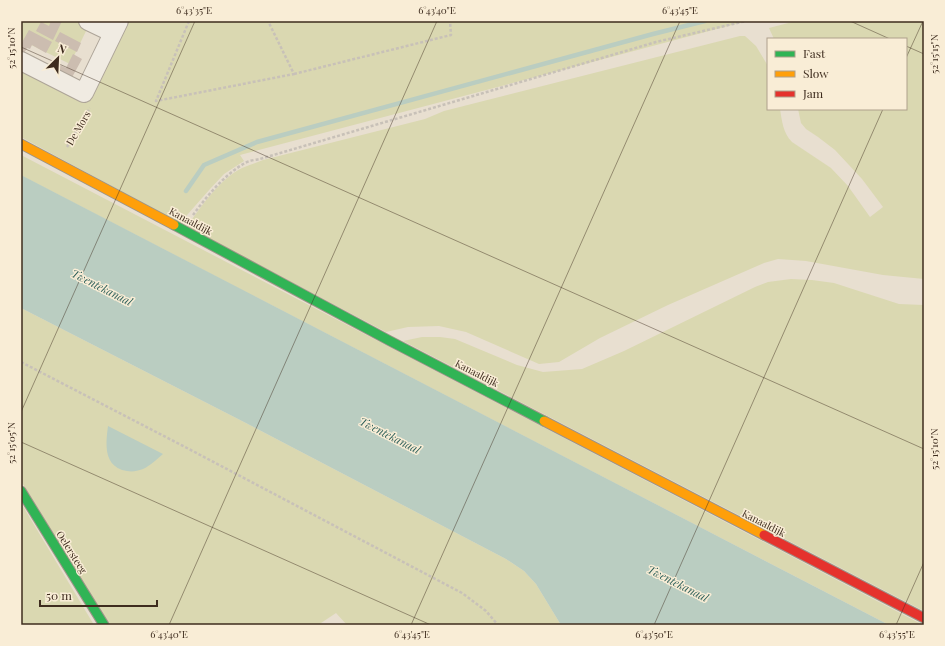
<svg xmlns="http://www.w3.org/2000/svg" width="945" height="646" viewBox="0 0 945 646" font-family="'Playfair Display',serif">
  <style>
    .green { fill: #dad8b1 }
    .water { fill: #bacdc1 }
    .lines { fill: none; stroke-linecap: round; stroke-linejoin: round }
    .stream { stroke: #bacdc1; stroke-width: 4.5 }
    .building { fill: #ccbdb0 }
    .street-casing { stroke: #ada498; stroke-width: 20 }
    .fast-casing { stroke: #9d9488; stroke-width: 11 }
    .slow-casing { stroke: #9d9488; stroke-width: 11 }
    .jam-casing { stroke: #9d9488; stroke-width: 11 }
    .path { stroke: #c8c1b8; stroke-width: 2.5; stroke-dasharray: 3 2; stroke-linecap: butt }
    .street { stroke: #f0ebe2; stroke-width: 18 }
    .fast { stroke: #30b455; stroke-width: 9 }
    .slow { stroke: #ff9f0a; stroke-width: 9 }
    .jam { stroke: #e5322d; stroke-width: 9 }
    .ticks { fill: none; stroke: #3e2c1e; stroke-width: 1; stroke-opacity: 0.45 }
    .labels { text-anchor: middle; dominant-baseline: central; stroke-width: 3; stroke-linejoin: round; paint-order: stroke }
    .street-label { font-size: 10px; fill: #3e2c1e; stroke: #f9edd6 }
    .water-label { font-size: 11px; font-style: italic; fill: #2c5f59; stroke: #f9edd6 }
    .neatline { fill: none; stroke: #3e2c1e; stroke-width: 1.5 }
    .ticks-label { font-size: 10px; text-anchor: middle; fill: #3e2c1e }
  </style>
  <rect width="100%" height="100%" fill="#e8dfd0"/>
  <path class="green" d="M21,21h55l12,6 -18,37 -49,-24z
    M125,21h622l-507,134 4,6 -20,13 -14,15 -30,34 -159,-86v-73l53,27z
    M796,21h128v258l-41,-4 -77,-14 -28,-2 -14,4 -96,42 -68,33 -41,24 -20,2 -73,-32 -27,-6 -31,1 -22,5 -199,-105c13,-20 33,-48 55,-59 7,-3 14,-5 21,-8l162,-41 19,-8 296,-75h5l11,10 12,20v43h12c2,12 3,24 12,33l39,26 17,18 22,31 13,-10 -21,-28 -27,-29 -17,-13 -12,-8 -5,-6 -3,-14h108v-70h-132l-5,-11z
    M21,155l902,470h-34l-863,-447 -5,-3z
    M791,279l21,1 22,3 65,21 25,1v306l-521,-270 19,-4h18l15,2 62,26 26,7 39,-3 42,-18 131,-64 13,-5z
    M21,308l221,113 264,138 18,12 12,13 25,41h-214l-11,-12 -18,12h-210l-87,-144z
    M21,503l73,122h-73z"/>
  <path class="water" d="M21,175l868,450h-328l-25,-41 -12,-13 -18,-12 -264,-138 -221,-113z
    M108,426l55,28c-6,5 -13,12 -20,15 -8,3 -13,3 -21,1 -19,-7 -16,-28 -14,-44z"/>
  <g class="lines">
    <path class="stream" d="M186,191l18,-26 53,-23 396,-108 52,-13"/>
  </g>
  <path class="building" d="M51,21h11l-9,19 -17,-9 5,-9 8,4z
    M29,30l23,12 -6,11 -14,-8 -2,4 -3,-1 -5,9h-1v-13z
    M60,32l21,11 -4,9 -22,-11z
    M73,54l9,5 -12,22 -17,-8 5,-9 8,4z"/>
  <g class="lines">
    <defs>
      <path id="street" d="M88,21l25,12
        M21,61l63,32 35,-72"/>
      <path id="fast" d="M174,225l216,116 154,80
        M21,491l83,134"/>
      <path id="slow" d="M21,144l153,81
        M544,421l220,114"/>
      <path id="jam" d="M764,535l160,83"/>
    </defs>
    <use href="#street" class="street-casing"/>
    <use href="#fast" class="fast-casing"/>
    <use href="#slow" class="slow-casing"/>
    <use href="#jam" class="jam-casing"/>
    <path class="path" d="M189,21l-33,80 138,-27 -26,-53
      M294,74l157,-39 -1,-14
      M67,147l23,-39
      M193,215c14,-19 31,-40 52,-52 5,-3 11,-3 15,-4l396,-117 90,-21
      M21,362l166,86 275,145 24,18 12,14"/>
    <use href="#street" class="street"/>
    <use href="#fast" class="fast"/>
    <use href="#slow" class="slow"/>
    <use href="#jam" class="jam"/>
  </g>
  <path class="ticks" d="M850,21l40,18M906,46l18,8M21,47l903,402M906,58l17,-37M21,412l174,-391M21,442l410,183M169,625l268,-604M411,625l269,-604M654,625l229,-516M896,625l28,-63"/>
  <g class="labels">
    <g class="street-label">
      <text transform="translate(78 128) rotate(-60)">De Mors</text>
      <text transform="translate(191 221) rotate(28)">Kanaaldijk</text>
      <text transform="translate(477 373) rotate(27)">Kanaaldijk</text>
      <text transform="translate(764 523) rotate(27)">Kanaaldijk</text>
      <text transform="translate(72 552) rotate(58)">Oelersteeg</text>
    </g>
    <g class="water-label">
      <text transform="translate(102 287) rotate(27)">Twentekanaal</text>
      <text transform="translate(390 435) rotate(27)">Twentekanaal</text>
      <text transform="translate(678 583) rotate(27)">Twentekanaal</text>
    </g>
  </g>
  <rect width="945" height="646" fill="none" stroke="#f9edd6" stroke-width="44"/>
  <rect x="767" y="38" width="140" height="72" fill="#f9edd6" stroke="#aea08c"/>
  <rect x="775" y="51" width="20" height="6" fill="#30b455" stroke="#aea08c"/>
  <text x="803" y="58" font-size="12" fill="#3e2c1e">Fast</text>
  <rect x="775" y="71" width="20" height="6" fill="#ff9f0a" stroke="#aea08c"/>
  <text x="803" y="78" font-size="12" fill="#3e2c1e">Slow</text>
  <rect x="775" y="91" width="20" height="6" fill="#e5322d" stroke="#aea08c"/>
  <text x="803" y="98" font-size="12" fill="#3e2c1e">Jam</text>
  <g transform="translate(58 58) rotate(24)" stroke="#f9edd6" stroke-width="3" paint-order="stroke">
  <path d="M0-3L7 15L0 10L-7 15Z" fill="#3e2c1e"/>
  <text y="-6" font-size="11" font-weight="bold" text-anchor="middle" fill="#3e2c1e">N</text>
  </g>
  <path d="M40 600v6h117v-6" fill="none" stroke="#3e2c1e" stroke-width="2"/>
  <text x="46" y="600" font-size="12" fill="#3e2c1e" stroke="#f9edd6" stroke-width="3" paint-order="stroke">50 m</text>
  <rect x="22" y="22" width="901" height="602" class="neatline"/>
  <g class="ticks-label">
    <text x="194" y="14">6°43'35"E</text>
    <text x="437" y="14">6°43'40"E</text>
    <text x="680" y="14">6°43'45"E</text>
    <text transform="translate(11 48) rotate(-90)" y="4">52°15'10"N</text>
    <text transform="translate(934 54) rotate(-90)" y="4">52°15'15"N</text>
    <text transform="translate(11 443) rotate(-90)" y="4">52°15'05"N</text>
    <text transform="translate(934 449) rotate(-90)" y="4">52°15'10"N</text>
    <text x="169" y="638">6°43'40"E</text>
    <text x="412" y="638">6°43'45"E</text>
    <text x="654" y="638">6°43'50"E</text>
    <text x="897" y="638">6°43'55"E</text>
  </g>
</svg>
